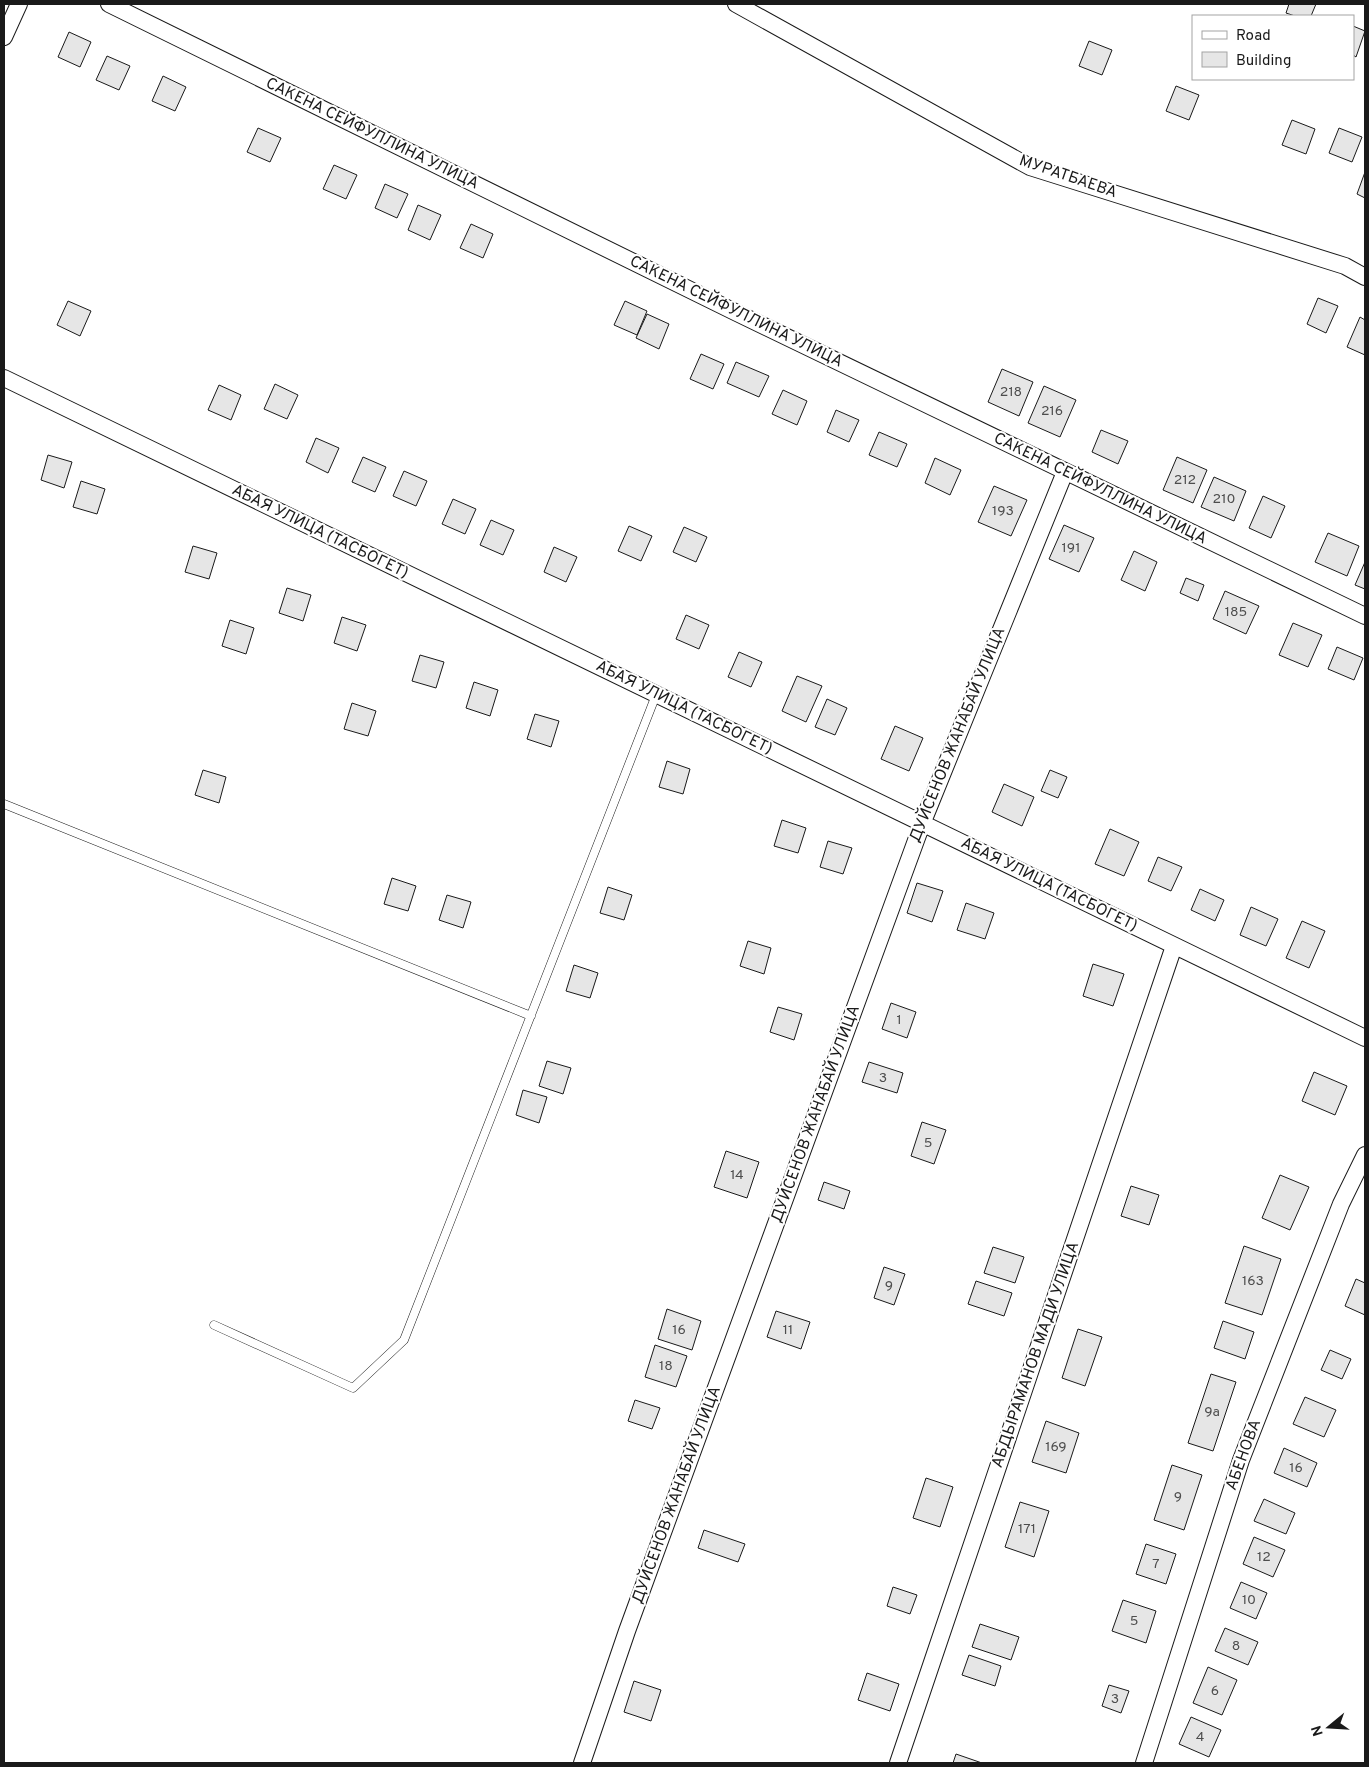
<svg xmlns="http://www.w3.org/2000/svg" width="1369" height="1767" viewBox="0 0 1369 1767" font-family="Overpass,sans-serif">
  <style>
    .building { fill: #e6e6e6; stroke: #1a1a1a }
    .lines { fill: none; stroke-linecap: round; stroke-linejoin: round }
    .service-casing { stroke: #1a1a1a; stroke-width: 9 }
    .minor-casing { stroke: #1a1a1a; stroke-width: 18 }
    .service { stroke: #fff; stroke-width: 8 }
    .minor { stroke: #fff; stroke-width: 16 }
    .labels { text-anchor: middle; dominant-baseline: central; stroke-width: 4; stroke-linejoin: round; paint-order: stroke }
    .number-label { font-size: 14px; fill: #4d4d4d }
    .street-label { font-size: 16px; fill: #1a1a1a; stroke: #fff }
  </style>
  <rect width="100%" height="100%" fill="#fff"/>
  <path class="building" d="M1289,4h27l-5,12h-16l-9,-3z
    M1353,26l12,5 -9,26 -3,-2z
    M69,32l22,10 -11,25 -22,-10z
    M1089,41l23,9 -10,25 -23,-9z
    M107,56l23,10 -11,24 -23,-10z
    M163,76l23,11 -11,24 -23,-10z
    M1176,86l23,9 -10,25 -23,-9z
    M1292,120l23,9 -9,25 -24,-9z
    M258,128l23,10 -11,24 -23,-10z
    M1339,128l23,9 -10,25 -23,-9z
    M334,165l23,10 -11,24 -23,-10z
    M1365,172v26l-8,-4z
    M385,184l23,10 -11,24 -22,-10z
    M418,205l23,10 -11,25 -22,-10z
    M471,224l22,10 -10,24 -23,-10z
    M1318,298l20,8 -12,27 -19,-9z
    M68,301l23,10 -11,25 -23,-11z
    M625,301l22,10 -10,24 -23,-10z
    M647,314l22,10 -10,25 -23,-11z
    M1360,317l5,3v35l-18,-8z
    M701,354l23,10 -11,25 -23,-10z
    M736,362l33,14 -10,21 -32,-14z
    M1002,369l31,13 -14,34 -31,-14z
    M275,384l23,11 -11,24 -23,-10z
    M219,385l22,10 -10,25 -23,-10z
    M1044,386l32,14 -16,37 -32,-14z
    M783,390l24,11 -10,24 -25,-11z
    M836,410l23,10 -10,22 -22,-10z
    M1101,430l27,11 -10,23 -26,-12z
    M879,432l28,12 -10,23 -28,-12z
    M316,438l23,10 -11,25 -22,-11z
    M48,455l24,7 -8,26 -23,-8z
    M363,457l23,10 -11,25 -23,-10z
    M1177,457l30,13 -14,33 -30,-13z
    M935,458l26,12 -11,25 -25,-12z
    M404,471l23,10 -11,25 -23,-10z
    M1214,477l32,14 -12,30 -33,-14z
    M81,481l24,8 -8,25 -24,-7z
    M994,486l33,14 -16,36 -33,-14z
    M1263,496l22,10 -14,32 -22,-10z
    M453,499l23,10 -11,25 -23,-10z
    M491,520l23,10 -11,25 -23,-10z
    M1064,525l30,13 -15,34 -30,-13z
    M629,526l23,10 -11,25 -23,-10z
    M684,527l23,10 -11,25 -23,-10z
    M1328,533l31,13 -12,30 -32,-14z
    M193,546l24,7 -8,26 -24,-7z
    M554,547l23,10 -11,25 -22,-10z
    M1134,551l23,11 -12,29 -24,-11z
    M1365,562v27l-10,-4z
    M1186,578l18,7 -6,16 -18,-8z
    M287,588l24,7 -8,26 -24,-8z
    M1225,591l34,15 -13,28 -33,-15z
    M686,615l23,10 -10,24 -23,-10z
    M342,617l24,8 -9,26 -23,-8z
    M230,620l24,8 -8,26 -24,-8z
    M1293,623l29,12 -14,32 -29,-12z
    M1337,647l26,11 -9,22 -26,-11z
    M739,652l23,10 -11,25 -23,-10z
    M420,655l24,7 -8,26 -24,-7z
    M797,676l25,10 -16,36 -24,-11z
    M474,682l24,8 -8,26 -24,-8z
    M827,699l20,9 -12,27 -20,-8z
    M352,703l24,8 -8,25 -24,-7z
    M535,714l24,7 -8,26 -24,-8z
    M895,726l28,12 -14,33 -28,-12z
    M667,761l23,8 -7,25 -24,-7z
    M203,770l23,7 -7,26 -24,-8z
    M1050,770l17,7 -9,21 -17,-7z
    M1004,784l30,13 -12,29 -30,-14z
    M782,820l24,8 -8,25 -24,-7z
    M1110,829l29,13 -15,34 -29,-12z
    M828,841l24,7 -9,26 -23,-7z
    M1158,857l24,10 -11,24 -23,-10z
    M392,878l24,8 -8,25 -24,-7z
    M917,883l26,8 -11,31 -25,-9z
    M608,887l24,8 -8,25 -24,-7z
    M1200,889l24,11 -9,21 -24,-11z
    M447,895l24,7 -8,26 -24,-8z
    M966,903l28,10 -9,26 -28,-9z
    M1251,907l27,12 -12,27 -26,-11z
    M1302,921l23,10 -16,37 -23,-10z
    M748,941l23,7 -7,26 -24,-8z
    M1093,964l31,10 -11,32 -30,-10z
    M574,965l24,8 -8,25 -24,-7z
    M891,1003l25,9 -9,26 -25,-9z
    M778,1007l24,7 -8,26 -24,-8z
    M547,1061l24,7 -8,26 -24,-8z
    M869,1062l34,11 -6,20 -35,-11z
    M1314,1072l33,14 -12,29 -33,-14z
    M523,1090l24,7 -8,26 -23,-8z
    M922,1122l24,8 -12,34 -23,-8z
    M726,1151l33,11 -12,36 -33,-11z
    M1280,1175l29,12 -19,43 -28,-12z
    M824,1182l26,9 -6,18 -26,-9z
    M1131,1186l28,9 -10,30 -28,-9z
    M1244,1246l37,13 -19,56 -37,-12z
    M993,1247l31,10 -9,26 -31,-10z
    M884,1267l21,7 -11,31 -20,-7z
    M1356,1279l9,4v32l-20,-9z
    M976,1281l36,12 -8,23 -36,-12z
    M667,1309l34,12 -9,29 -34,-11z
    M776,1311l34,11 -9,27 -34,-12z
    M1223,1321l31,11 -9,27 -31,-11z
    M1078,1329l24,8 -17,49 -23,-8z
    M655,1345l32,11 -11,31 -31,-10z
    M1330,1350l21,9 -9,20 -21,-9z
    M1211,1374l25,8 -23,69 -25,-8z
    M1305,1397l31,13 -12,27 -31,-13z
    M635,1400l25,8 -8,21 -24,-8z
    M1046,1421l33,12 -13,40 -34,-11z
    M1284,1448l33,15 -10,24 -33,-14z
    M1172,1465l30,10 -18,55 -30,-10z
    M926,1478l27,9 -13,40 -27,-9z
    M1264,1499l31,14 -9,21 -32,-13z
    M1020,1502l29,9 -15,46 -29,-10z
    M704,1530l41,14 -7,18 -40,-14z
    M1254,1537l31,13 -12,27 -30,-13z
    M1146,1544l30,10 -10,30 -30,-10z
    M1241,1582l26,11 -11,26 -26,-11z
    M893,1587l24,8 -7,19 -23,-8z
    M1123,1600l33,11 -10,32 -34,-12z
    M980,1624l39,13 -8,23 -39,-13z
    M1225,1628l33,14 -10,23 -33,-14z
    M969,1655l32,11 -6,20 -33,-11z
    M1208,1667l29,13 -15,35 -29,-12z
    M867,1673l32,11 -9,27 -32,-11z
    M634,1681l27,9 -10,31 -27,-9z
    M1109,1685l20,6 -8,22 -19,-7z
    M1191,1717l30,13 -12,27 -30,-13z
    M956,1754l26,9h-29z"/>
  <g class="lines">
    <defs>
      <path id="service" d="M4,804l527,212
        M214,1325l139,63 51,-48 252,-645"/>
      <path id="minor" d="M109,4l628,309 628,303
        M736,4l294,163 315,99 20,11
        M4,37l15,-33
        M4,378l1361,660
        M582,1763l45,-132 295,-807 143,-352
        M898,1763l276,-817
        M1144,1763l97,-303 100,-256 24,-49"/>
    </defs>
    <use href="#service" class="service-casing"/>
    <use href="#minor" class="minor-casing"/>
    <use href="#service" class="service"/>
    <use href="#minor" class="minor"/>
  </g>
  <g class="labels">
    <g class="number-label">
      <text x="1011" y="392">218</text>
      <text x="1052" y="411">216</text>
      <text x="1185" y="480">212</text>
      <text x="1224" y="499">210</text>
      <text x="1003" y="511">193</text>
      <text x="1071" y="548">191</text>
      <text x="1236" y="612">185</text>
      <text x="899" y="1020">1</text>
      <text x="883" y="1078">3</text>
      <text x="928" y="1143">5</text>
      <text x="737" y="1175">14</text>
      <text x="1253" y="1281">163</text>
      <text x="889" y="1286">9</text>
      <text x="679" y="1330">16</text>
      <text x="788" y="1330">11</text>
      <text x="666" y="1366">18</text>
      <text x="1212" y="1412">9а</text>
      <text x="1056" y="1447">169</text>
      <text x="1296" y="1468">16</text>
      <text x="1178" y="1497">9</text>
      <text x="1027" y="1529">171</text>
      <text x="1264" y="1557">12</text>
      <text x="1156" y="1564">7</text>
      <text x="1249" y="1600">10</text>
      <text x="1134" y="1621">5</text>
      <text x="1236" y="1646">8</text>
      <text x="1215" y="1691">6</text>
      <text x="1115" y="1699">3</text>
      <text x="1200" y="1737">4</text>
    </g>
    <g class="street-label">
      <text transform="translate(372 134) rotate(26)">САКЕНА СЕЙФУЛЛИНА УЛИЦА</text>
      <text transform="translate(1068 177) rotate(19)">МУРАТБАЕВА</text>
      <text transform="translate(736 312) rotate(26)">САКЕНА СЕЙФУЛЛИНА УЛИЦА</text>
      <text transform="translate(1100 489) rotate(26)">САКЕНА СЕЙФУЛЛИНА УЛИЦА</text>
      <text transform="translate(320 532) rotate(26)">АБАЯ УЛИЦА (ТАСБОГЕТ)</text>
      <text transform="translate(684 708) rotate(26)">АБАЯ УЛИЦА (ТАСБОГЕТ)</text>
      <text transform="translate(958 735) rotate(-68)">ДУЙСЕНОВ ЖАНАБАЙ УЛИЦА</text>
      <text transform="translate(1049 885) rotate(26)">АБАЯ УЛИЦА (ТАСБОГЕТ)</text>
      <text transform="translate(816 1114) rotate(-70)">ДУЙСЕНОВ ЖАНАБАЙ УЛИЦА</text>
      <text transform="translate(1036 1355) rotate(-71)">АБДЫРАМАНОВ МАДИ УЛИЦА</text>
      <text transform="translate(1244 1455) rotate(-70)">АБЕНОВА</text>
      <text transform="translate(677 1495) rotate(-70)">ДУЙСЕНОВ ЖАНАБАЙ УЛИЦА</text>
    </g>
  </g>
  <rect width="1369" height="1767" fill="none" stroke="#1a1a1a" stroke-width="10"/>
  <rect x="1192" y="15" width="162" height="65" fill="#ffffff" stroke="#a3a3a3"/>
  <rect x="1202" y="31" width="25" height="8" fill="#ffffff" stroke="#a3a3a3"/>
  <text x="1236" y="40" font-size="15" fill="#1a1a1a">Road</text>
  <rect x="1202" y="52" width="25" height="15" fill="#e6e6e6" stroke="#a3a3a3"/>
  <text x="1236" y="65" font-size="15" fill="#1a1a1a">Building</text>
  <g transform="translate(1329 1727) rotate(252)" stroke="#ffffff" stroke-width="4" paint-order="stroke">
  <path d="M0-4L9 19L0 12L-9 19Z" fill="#1a1a1a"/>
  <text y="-8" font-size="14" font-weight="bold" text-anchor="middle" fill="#1a1a1a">N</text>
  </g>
</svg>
